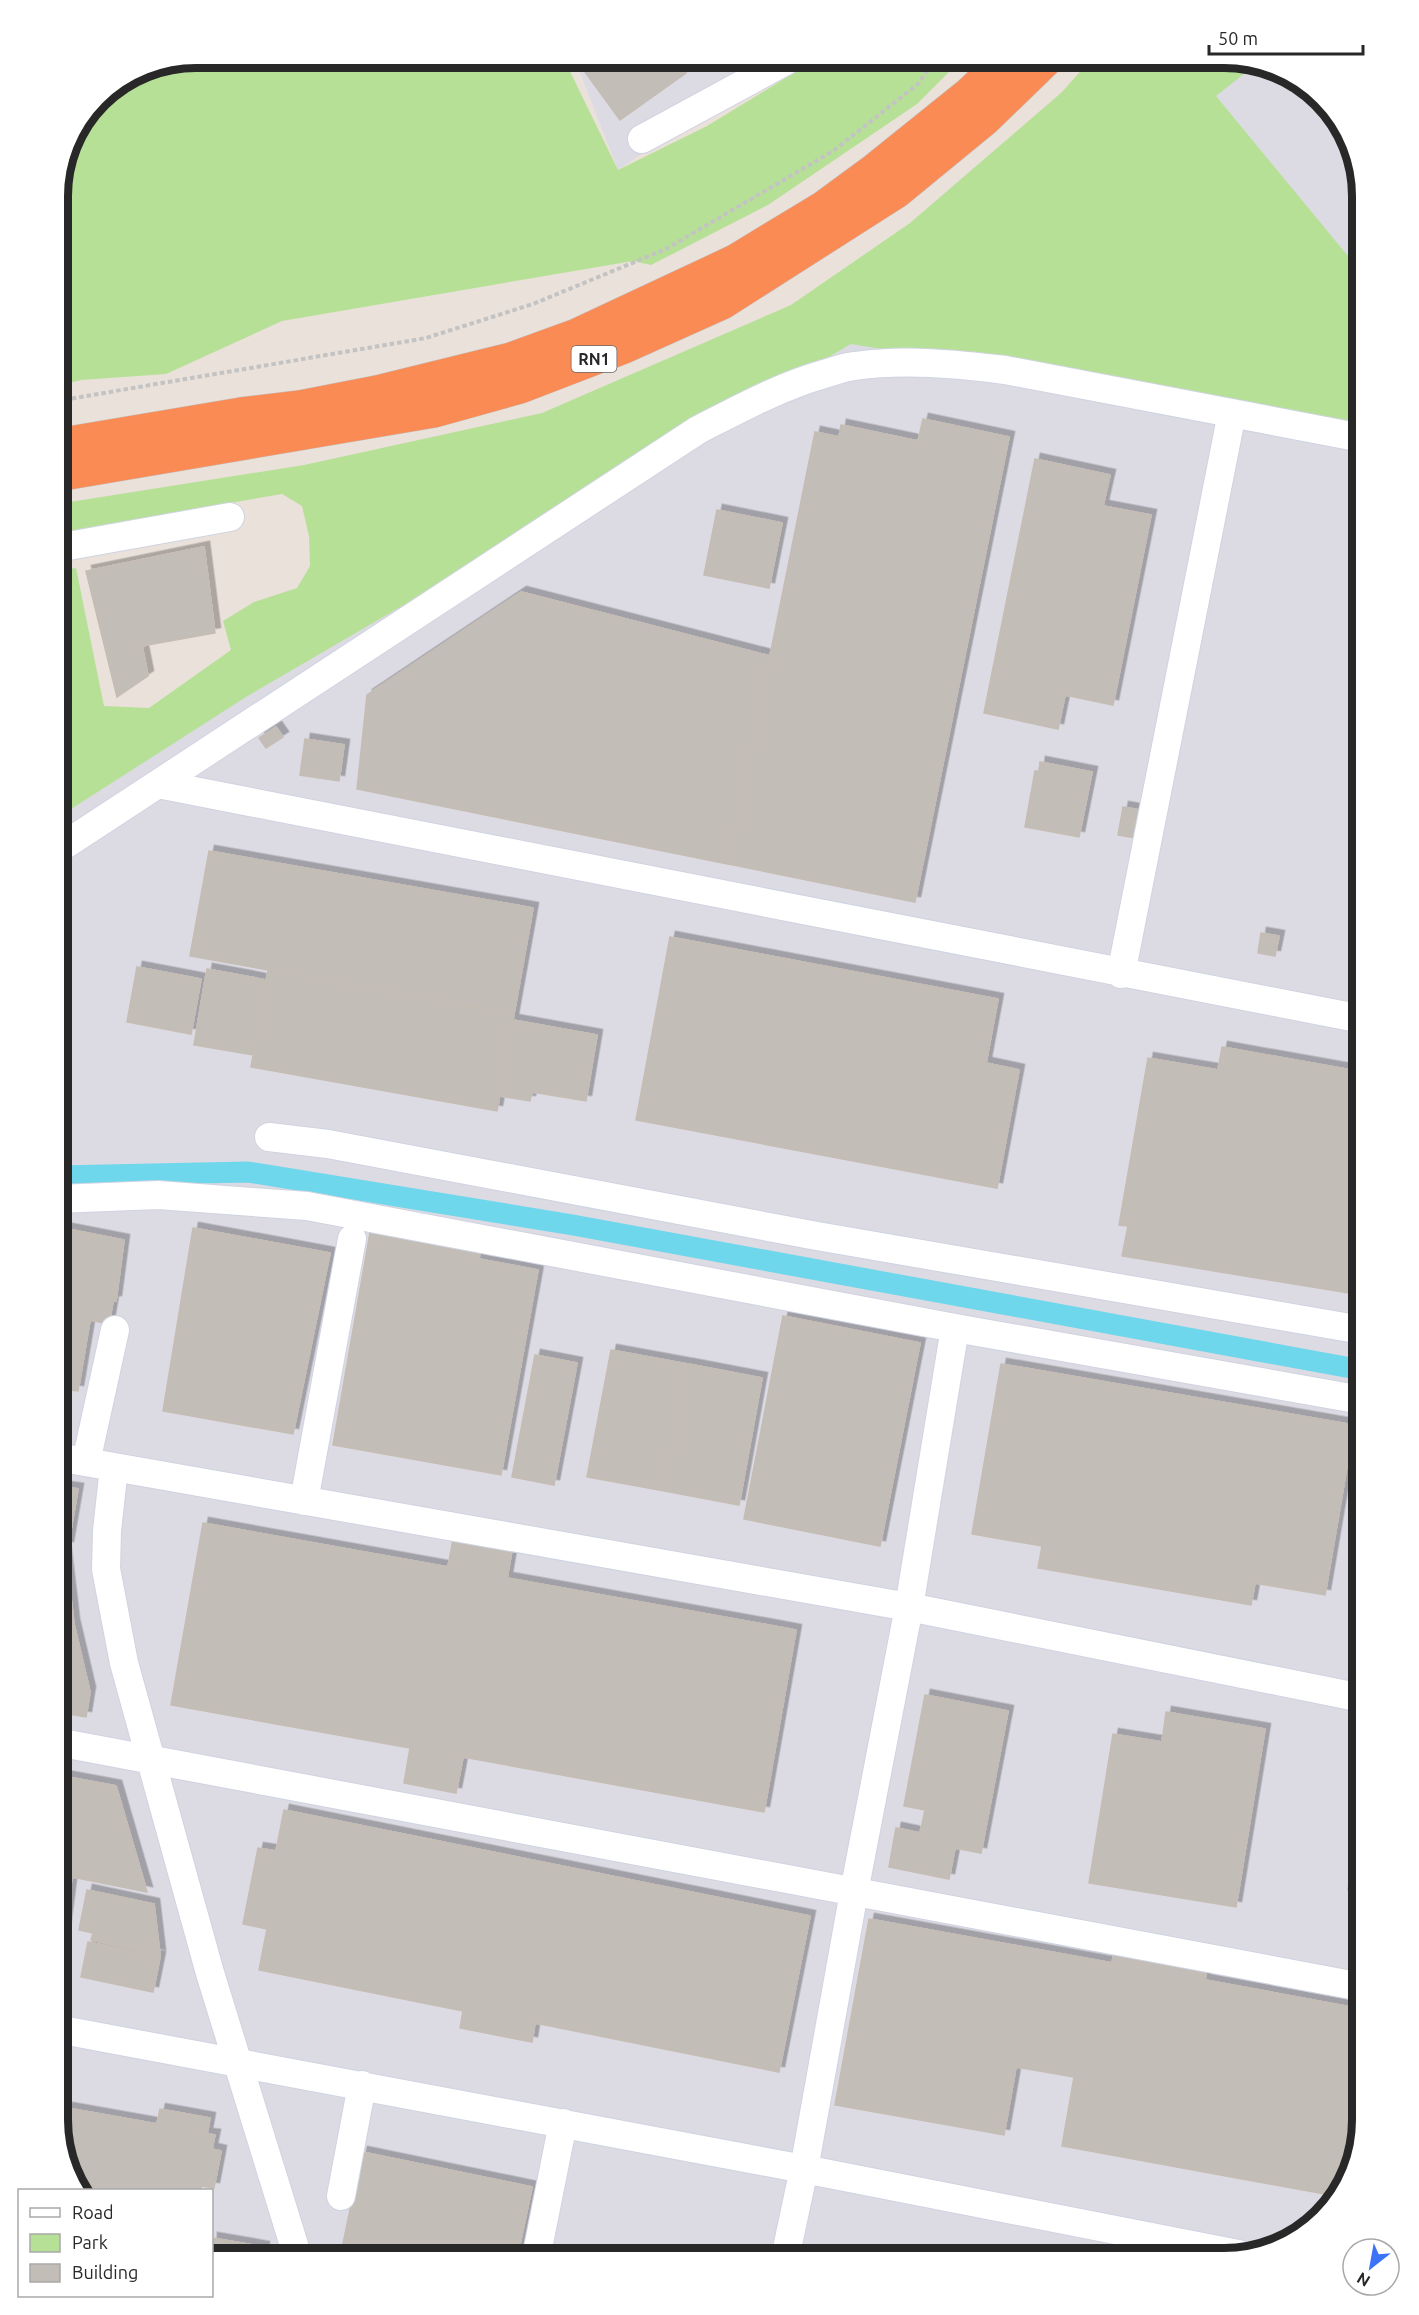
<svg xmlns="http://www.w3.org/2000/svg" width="1419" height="2315" viewBox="0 0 1419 2315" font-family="Ubuntu,sans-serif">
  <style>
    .industrial { fill: #dcdae3 }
    .green { fill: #b7e097 }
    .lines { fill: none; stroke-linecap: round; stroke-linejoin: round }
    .canal { stroke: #6ed7eb; stroke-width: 21 }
    .building { fill: #c2bdb6; stroke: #c5bdb4; stroke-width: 1.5; filter: url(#shadow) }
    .minor-casing { stroke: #cfd4e1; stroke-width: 30 }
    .highway-casing { stroke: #c3c3c3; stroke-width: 34 }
    .path { stroke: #c3c3c3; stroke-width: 4; stroke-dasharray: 4.5 3; stroke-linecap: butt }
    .minor { stroke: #fff; stroke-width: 28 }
    .highway { stroke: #fa8b55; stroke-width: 33 }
    .labels { text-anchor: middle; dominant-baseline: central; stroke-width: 6; stroke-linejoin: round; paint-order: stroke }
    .shield { fill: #fff; stroke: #686868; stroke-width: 1.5 }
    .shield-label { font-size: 16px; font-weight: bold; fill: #282828 }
    .rim { fill: none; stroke: #282828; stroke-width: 8 }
  </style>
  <defs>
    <filter id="shadow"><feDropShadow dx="5.5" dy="-5.5" stdDeviation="0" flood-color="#0004"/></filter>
  </defs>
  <rect width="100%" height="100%" fill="#eae1da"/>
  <path class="industrial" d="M574,57h208l-164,113z
    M1234,58l67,23 47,53 14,62v1923l-19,70 -58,55 -62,14h-1011v-68h-132l-9,-9 -14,-62v-1328z"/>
  <path class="green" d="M196,57h367l55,113 89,-44 113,-69h144l-47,47 -149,101 -117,60 -18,-4 -351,60 -116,53 -85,6 -24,6v-199l11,-45 30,-45 45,-30z
    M1093,57h140l22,8 -39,31 146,177v156l-511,-85 -605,353 -189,121v-247l19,-3 28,138 45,2 82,-58 -8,-29 31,-19 43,-14 13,-22 -1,-30 -7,-30 -20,-12 -225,39v-29l247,-39 238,-52 249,-108 119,-82 152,-131z"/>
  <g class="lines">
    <path class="canal" d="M57,1176l191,-4 325,53 789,145"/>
  </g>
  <path class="building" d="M574,57h101l11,16 -66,47z
    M923,419l86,18 -94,465 -187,-38 87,-432 24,5 2,-12 77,16z
    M1035,459l75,16 -7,31 48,9 -38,190 -48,-10 -7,34 -74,-16z
    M717,510l65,13 -13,65 -65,-13z
    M204,547l11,86 -73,13 6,30 -31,21 -31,-126z
    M521,592l249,64 -42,208 -371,-75 10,-94z
    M276,727l7,10 -17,11 -7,-10z
    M305,739l39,6 -5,36 -39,-6z
    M1040,762l52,10 -13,65 -54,-10 10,-56h4z
    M1123,807l17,3 -5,28 -17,-3z
    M209,851l324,57 -19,106 -324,-58z
    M1261,933l18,3 -4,20 -17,-3z
    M670,937l328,62 -12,64 33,7 -22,118 -361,-68z
    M137,967l64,12 -10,55 -64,-12z
    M207,969l59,11 -13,75 -59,-10z
    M268,970l246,44 -17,97 -246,-44z
    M513,1020l84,15 -11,66 -54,-9 -2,9 -30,-5z
    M1222,1047l140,25v223l-240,-39 6,-30 -9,-1 29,-167 70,12z
    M372,1221l110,19 -3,19 59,11 -37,205 -168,-30z
    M57,1227l67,13 -8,61h-3l-4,23 -19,-4 -12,71 -21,-3z
    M193,1228l137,25 -37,181 -130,-23z
    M783,1316l137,27 -40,203 -136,-27z
    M611,1350l77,14 -24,127 -77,-14z
    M535,1355l42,8 -23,122 -42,-8z
    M688,1364l74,14 -23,127 -75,-14z
    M1001,1364l353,61 -29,170 -70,-12 -4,22 -213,-37 4,-22 -70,-12z
    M57,1486l21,3 -10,58h-3l9,77 -17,-3z
    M203,1523l245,44 5,-28 59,11 -5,28 289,52 -32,182 -301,-55 -7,36 -52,-10 6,-35 -239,-43z
    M57,1621l17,3 16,68 -4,25 -29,-5z
    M925,1695l83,16 -27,142 -26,-5 -6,31 -60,-12 7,-39 24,5 5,-23 -21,-4z
    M1166,1712l99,17 -29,178 -147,-24 24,-149 49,8z
    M57,1775l59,11 31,106 -75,-15 -10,77 -5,-1z
    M1362,1805v88l-14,-3z
    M284,1810l526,106 -31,156 -244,-49 -3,19 -72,-14 3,-17 -204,-41 8,-41 -24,-5 15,-76 18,3z
    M87,1890l67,14 6,51 -69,-15 2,-7 -14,-3z
    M869,1919l243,44 2,-11 93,17 -2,11 157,29v110l-18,68 -14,8 -268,-49 12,-69 -58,-10 -12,68 -169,-30z
    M88,1942l72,15 -7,35 -72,-15z
    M67,2108l90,16 3,-15 50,9 -3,16 8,1 -3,14 9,2 -7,37 -13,-2v4h-121l-9,-9 -10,-43z
    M362,2152l170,35 -15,71h-177z
    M212,2238l52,9 -2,11h-50z
    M800,2252l41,6h-42z"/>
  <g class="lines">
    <defs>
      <path id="minor" d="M642,139l151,-82
        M57,548l173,-31
        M158,784l1204,235
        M57,850l641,-420c41,-21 81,-43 126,-56 10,-3 20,-7 31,-8 50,-7 101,-2 150,4l357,68
        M1121,974l111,-561
        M269,1137l59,7 489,92 545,94
        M57,1199l101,-4 149,11 648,122 407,72
        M57,1457l852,150 453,91
        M86,1462l29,-132
        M114,1467l-7,64 -1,38 18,94 86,310 88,285
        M304,1501l48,-262
        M57,1742l1305,245
        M57,2029l747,140 434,85
        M341,2196l21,-111
        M536,2258l27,-135
        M785,2258l19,-89 50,-277 55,-285 46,-279"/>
      <path id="highway" d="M57,445l184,-31 59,-7 77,-15 134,-33 66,-24 158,-74 89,-54 49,-36 97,-78 38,-36
        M57,475l377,-64 86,-24 104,-40 98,-44 174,-111 89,-73 64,-62"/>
    </defs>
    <use href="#minor" class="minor-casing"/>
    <use href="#highway" class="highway-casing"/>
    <path class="path" d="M1074,68l9,-11
      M57,401l369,-63 107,-34 133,-55 167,-98 85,-67 19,-27"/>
    <use href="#minor" class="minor"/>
    <use href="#highway" class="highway"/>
  </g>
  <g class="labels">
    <rect class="shield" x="571.5" y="346" width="45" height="26" rx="4.5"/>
    <g class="shield-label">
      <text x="594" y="359">RN1</text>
    </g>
  </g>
  <path d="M0 0H1419V2315H0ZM196 68H1224A128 128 0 0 1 1352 196V2120A128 128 0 0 1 1224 2248H196A128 128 0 0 1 68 2120V196A128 128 0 0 1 196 68Z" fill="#fff" fill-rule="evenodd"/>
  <path class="rim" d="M196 68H1224A128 128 0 0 1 1352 196V2120A128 128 0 0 1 1224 2248H196A128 128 0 0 1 68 2120V196A128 128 0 0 1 196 68Z"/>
  <rect x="18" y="2189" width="195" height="108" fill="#ffffff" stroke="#a9a9a9" stroke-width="1.5"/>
  <rect x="30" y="2208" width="30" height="9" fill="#ffffff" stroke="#a9a9a9" stroke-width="1.5"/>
  <text x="72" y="2219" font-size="18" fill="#282828">Road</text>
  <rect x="30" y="2234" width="30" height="18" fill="#b7e097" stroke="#a9a9a9" stroke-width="1.5"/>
  <text x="72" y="2249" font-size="18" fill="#282828">Park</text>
  <rect x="30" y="2264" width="30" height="18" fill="#c2bdb6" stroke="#a9a9a9" stroke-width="1.5"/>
  <text x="72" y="2279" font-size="18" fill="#282828">Building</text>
  <g transform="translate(1371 2267) rotate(211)"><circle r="28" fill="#ffffff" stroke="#a9a9a9" stroke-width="1.5"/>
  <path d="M0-4.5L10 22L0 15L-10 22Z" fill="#3c72f5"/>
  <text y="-9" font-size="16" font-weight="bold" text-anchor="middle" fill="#282828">N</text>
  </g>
  <path d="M1209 45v9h154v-9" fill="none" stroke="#282828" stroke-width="3"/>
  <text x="1218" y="45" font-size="18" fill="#282828" stroke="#ffffff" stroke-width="4.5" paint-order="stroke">50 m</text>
</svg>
